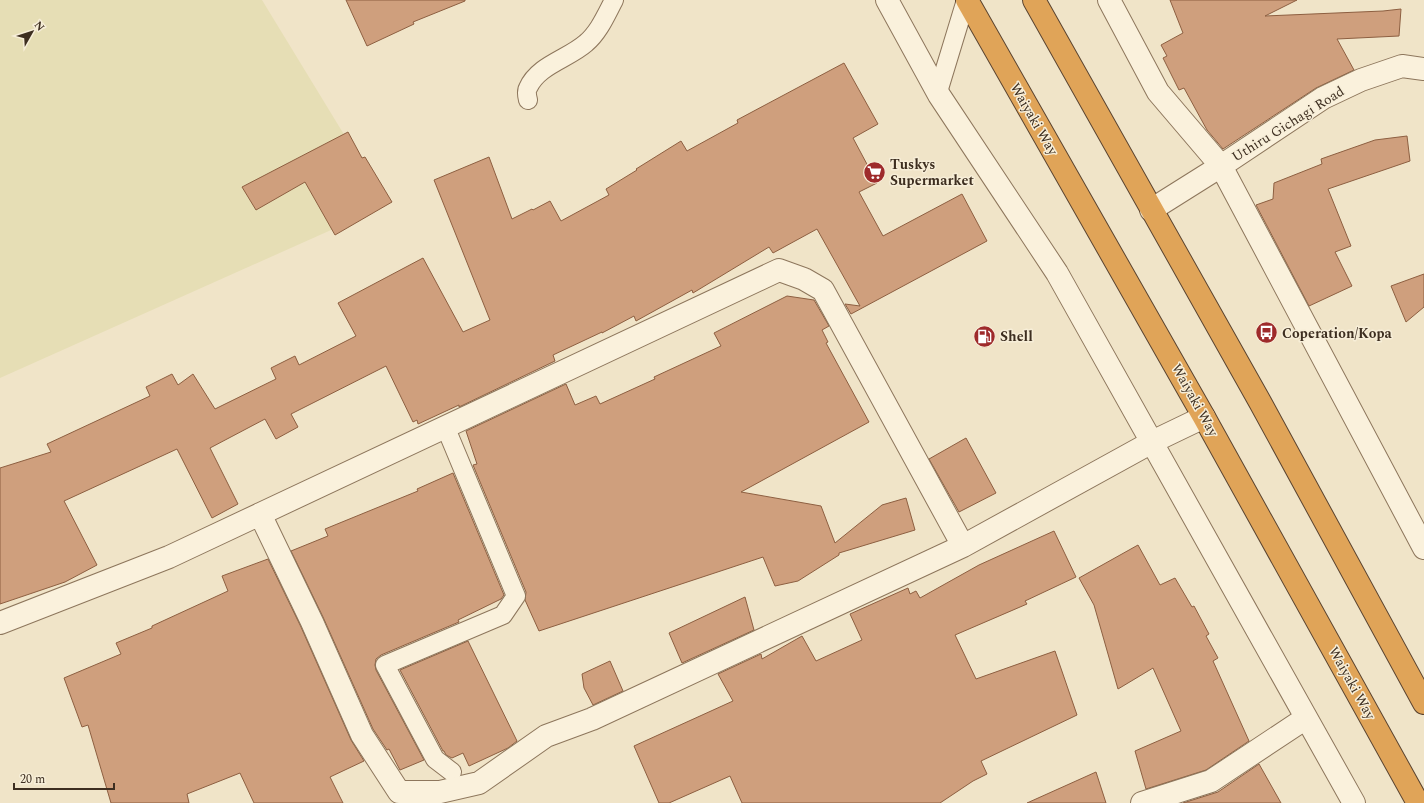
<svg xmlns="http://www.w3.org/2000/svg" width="1424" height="803" viewBox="0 0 1424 803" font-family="Spectral,serif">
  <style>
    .farmland { fill: #e6deb5 }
    .building { fill: #cf9f7d; stroke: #8d5f41 }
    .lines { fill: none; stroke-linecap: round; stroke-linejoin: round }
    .lane-casing { stroke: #8d765c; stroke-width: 20 }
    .street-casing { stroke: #8d765c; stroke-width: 24 }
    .highway-casing { stroke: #5b4430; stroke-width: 24 }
    .lane { stroke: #faf1dc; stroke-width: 18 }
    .street { stroke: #faf1dc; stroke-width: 22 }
    .highway { stroke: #e0a458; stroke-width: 22 }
    .labels { text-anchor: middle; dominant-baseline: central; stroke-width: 3; stroke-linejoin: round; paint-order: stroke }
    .street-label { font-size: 14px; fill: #3d2e20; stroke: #f7eed8 }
    .poi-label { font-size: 14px; font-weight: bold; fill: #3d2e20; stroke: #f7eed8; text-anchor: start }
  </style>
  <rect width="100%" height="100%" fill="#f0e4c8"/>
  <path class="farmland" d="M0,0h262l125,205 -387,173z"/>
  <path class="building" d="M346,0h119v1l-52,21 1,2 -47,22z
    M1170,0h127l-32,16 118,-5 18,-2 -2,27 -62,3 17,31 -38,18 -93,61 -16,-19 -23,-42 -5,2 -16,-32 4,-2 -6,-11 22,-12z
    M844,63l34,61 -25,14 24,45 -18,9 24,44 79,-42 25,47 -136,73 -6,-10 15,2 -43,-77 -44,24 -4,-6 -76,46 -1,-3 -56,31 -2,-5 -32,17v-1l-49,23 2,6 -96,46v-2l-41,19 -1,-4 -4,2 -27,-56 -95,48 7,13 -22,12 -11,-20 -55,29 28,56 -26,14 -35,-69 -113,52 33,64 -32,17 -65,22v-136l51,-16 -4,-8 103,-48 -4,-9 26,-13 6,11 15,-11 22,35 61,-30 -5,-11 24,-12 4,9 57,-29 -18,-33 85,-45 40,74 27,-12 -56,-140 55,-23 23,62 20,-10 1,1 17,-9 11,20 48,-26 -3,-6 31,-19 -1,-1 45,-28 6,10 51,-28 -1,-3z
    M348,132l14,26 3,-1 27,45 -57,33 -30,-53 -49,28 -14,-23z
    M1407,136l3,25 -82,28 23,57 -16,6 17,34 -43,20 -53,-101 17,-6 1,-16 48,-19 -1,-5 54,-19z
    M1424,274v33l-18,15 -15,-36z
    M787,296l27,4 15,26 -7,4 6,12 -2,1 43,79 -128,70 80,14 14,37 47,-38 24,-7 9,32 -76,23v2l-41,26 -23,5 -12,-29 -224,74 -14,-31 1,-8 -53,-127 4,-1 -11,-33 100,-47 9,21 21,-9 4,8 55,-25 -1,-2 67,-31 -7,-13z
    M966,438l30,55 -37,19 -30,-53z
    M453,473l51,122 -3,4 -43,21 1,2 -78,33 -5,4 -1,6 1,5 48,90 -24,10 -11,-21 -2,1 -14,-21 -50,-112 -32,-66 37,-15 -3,-7 93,-38 -1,-2z
    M1054,531l22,46 -51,24 2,3 -72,31 21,44 79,-28 22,64 -96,46 6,13 -14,7 -33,22h-198l-12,-27 -61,27h-10l-25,-57 99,-45 -15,-27 43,-20 1,5 40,-23 14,25 46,-21 -12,-26 58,-26 2,6 6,-3 4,7 59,-33z
    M1138,545l22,40 15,-7 17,29 2,-1 15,28 -3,2 12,22 -5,3 36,80 -43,29 -60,19 -11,-38 46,-20 -28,-63 -35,21 -24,-84 -15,-27z
    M268,559l33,68 50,113 13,21 -34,16 13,26h-89l-14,-30 -53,21 2,9h-78l-23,-78 -6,2 -18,-49 57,-24 -5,-11 36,-15v-2l76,-35 -6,-15z
    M745,597l9,33 -72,33 -13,-30z
    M468,641l49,100 -9,7 -39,18 -6,-13 -11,5 -6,-3 -2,-4h-1l-43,-81z
    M610,661l13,30 -30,14 -9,-17 -2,-14z
    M1259,764l22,39h-98l35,-11z
    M1096,772l10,31h-79z"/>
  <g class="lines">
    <defs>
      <path id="lane" d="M938,92l28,-92
        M528,100c-1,-4 -2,-9 0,-12 10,-23 40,-29 58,-45 13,-11 20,-28 28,-43
        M445,426l71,170 -13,19 -118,50 50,94 17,13"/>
      <path id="street" d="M887,0l52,95 118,178 297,530
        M1109,0l49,92 63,74 203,382
        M1151,210l70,-44 102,-68 38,-18 41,-14 22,3
        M260,514l52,108 50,113 37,57h41l39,-9 67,-47 46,-17 371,-173 189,-104 52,-25
        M0,623l169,-66 610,-287 25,9 19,11 140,256
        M1142,803l69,-22 95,-63"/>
      <path id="highway" d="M967,0l237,417 214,386
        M1034,0l226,402 164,301"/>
    </defs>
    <use href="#lane" class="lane-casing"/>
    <use href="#street" class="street-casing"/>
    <use href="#highway" class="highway-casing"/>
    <use href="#lane" class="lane"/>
    <use href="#street" class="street"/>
    <use href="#highway" class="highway"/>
  </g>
  <defs>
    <symbol id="supermarket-disc" viewBox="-11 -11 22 22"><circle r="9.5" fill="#9e2a2b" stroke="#f7eed8"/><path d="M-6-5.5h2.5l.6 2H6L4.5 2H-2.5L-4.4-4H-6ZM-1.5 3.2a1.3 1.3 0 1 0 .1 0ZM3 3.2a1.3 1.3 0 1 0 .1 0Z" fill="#fff"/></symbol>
    <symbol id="bus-disc" viewBox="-11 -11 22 22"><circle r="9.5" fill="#9e2a2b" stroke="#f7eed8"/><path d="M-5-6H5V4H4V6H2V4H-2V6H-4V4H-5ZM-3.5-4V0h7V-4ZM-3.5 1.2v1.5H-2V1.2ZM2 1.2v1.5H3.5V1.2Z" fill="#fff"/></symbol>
    <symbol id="fuel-disc" viewBox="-11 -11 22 22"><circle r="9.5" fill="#9e2a2b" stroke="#f7eed8"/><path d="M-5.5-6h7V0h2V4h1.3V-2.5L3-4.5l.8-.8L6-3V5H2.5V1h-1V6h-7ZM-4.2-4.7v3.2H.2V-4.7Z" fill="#fff"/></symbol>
  </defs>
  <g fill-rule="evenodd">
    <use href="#supermarket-disc" x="862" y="160" width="25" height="25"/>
    <use href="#bus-disc" x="1254" y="320" width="25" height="25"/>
    <use href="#fuel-disc" x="972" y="324" width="25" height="25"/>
  </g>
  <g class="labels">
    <g class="street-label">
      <text transform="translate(1034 119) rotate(60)">Waiyaki Way</text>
      <text transform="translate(1288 124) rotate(-32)">Uthiru Gichagi Road</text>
      <text transform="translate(1195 400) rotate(61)">Waiyaki Way</text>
      <text transform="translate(1352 683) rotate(61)">Waiyaki Way</text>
    </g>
    <g class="poi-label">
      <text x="890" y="164">Tuskys<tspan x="890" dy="16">Supermarket</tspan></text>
      <text x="1282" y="333">Coperation/Kopa</text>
      <text x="1000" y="336">Shell</text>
    </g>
  </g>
  <g transform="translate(32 32) rotate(51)" stroke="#f7eed8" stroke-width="3" paint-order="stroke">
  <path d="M0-3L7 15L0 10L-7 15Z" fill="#3d2e20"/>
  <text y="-6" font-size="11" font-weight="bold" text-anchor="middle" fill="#3d2e20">N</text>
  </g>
  <path d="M14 783v6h100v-6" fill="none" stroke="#3d2e20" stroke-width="2"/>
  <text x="20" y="783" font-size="12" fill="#3d2e20" stroke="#f7eed8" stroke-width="3" paint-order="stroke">20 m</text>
</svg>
